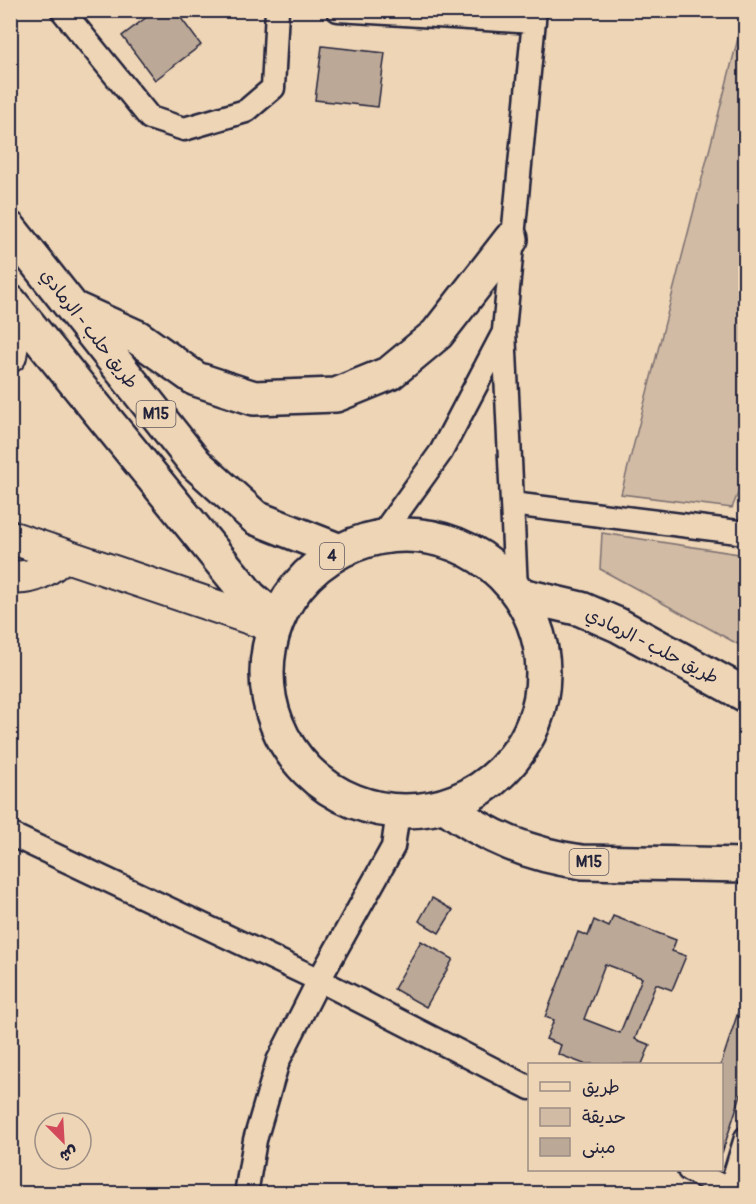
<svg xmlns="http://www.w3.org/2000/svg" width="756" height="1204" viewBox="0 0 756 1204" font-family="Pangolin,'Playpen Sans Arabic',sans-serif">
  <style>
    .green { fill: #d1bba4; stroke: #7a6e70; stroke-width: 1.5 }
    .building { fill: #bba897; stroke: #22223b; stroke-width: 1.5; fill-rule: evenodd }
    .lines { fill: none; stroke-linecap: round; stroke-linejoin: round }
    .minor-casing { stroke: #22223b; stroke-width: 27 }
    .secondary-casing { stroke: #22223b; stroke-width: 36 }
    .trunk-casing { stroke: #22223b; stroke-width: 38 }
    .minor { stroke: #eed5b6; stroke-width: 22 }
    .secondary { stroke: #eed5b6; stroke-width: 32 }
    .trunk { stroke: #eed5b6; stroke-width: 33 }
    .labels { text-anchor: middle; dominant-baseline: central; stroke-width: 6; stroke-linejoin: round; paint-order: stroke }
    .shield { fill: #eed5b6; stroke: #5f5860; stroke-width: 1.5 }
    .shield-label { font-size: 16px; font-weight: bold; fill: #22223b }
    .street-label { font-size: 18px; fill: #22223b; stroke: #eed5b6 }
  </style>
  <rect width="100%" height="100%" fill="#eed5b6"/>
  <filter id="ink" filterUnits="userSpaceOnUse"><feTurbulence type="fractalNoise" baseFrequency=".0167" numOctaves="2"/><feDisplacementMap in="SourceGraphic" scale="12" xChannelSelector="R" yChannelSelector="G"/><feConvolveMatrix kernelMatrix="1 2 1 2 8 2 1 2 1" color-interpolation-filters="sRGB"/></filter>
  <g filter="url(#ink)">
    <path class="green" d="M745,11v465l-13,32 -111,-14z
      M602,533l143,22v93l-145,-79z"/>
    <path class="building" d="M156,10h19l26,35 -46,35 -33,-44z
      M322,46l63,7 -7,54 -63,-7z
      M432,898l21,12 -14,23 -20,-12z
      M613,916l63,24 -4,11 14,5 -14,34 -16,-6 -21,55 15,6 -8,19h-58l-26,-10 3,-9 -15,-6 8,-19 -9,-3 33,-85 10,4 6,-16 15,7zM605,964l37,14 -22,55 -36,-14z
      M421,941l32,18 -27,48 -32,-18z
      M746,988v91l-24,74 -1,-89z"/>
    <g class="lines">
      <defs>
        <path id="minor" d="M62,10l88,108 34,11 62,-18 27,-23 4,-78
          M338,10l196,12
          M512,504l234,29
          M380,537l61,-85 63,-120
          M516,589l-12,-259 31,-320
          M10,834l309,146 211,108
          M689,1170l49,24
          M730,1190l16,-52
          M246,1194l9,-54 23,-79 41,-81 74,-133 5,-35"/>
        <path id="secondary" d="M10,356l8,-45
          M10,537l264,89
          M10,577c22,3 39,-7 54,-22"/>
        <path id="trunk" d="M10,229l186,235 60,54 84,33
          M10,302l240,295 27,23
          M75,309l62,28 59,42 58,19 82,-3 54,-22 47,-39 74,-95
          M267 673a138 138 0 1 1 276 0a138 138 0 1 1-276 0Z
          M521,595l60,14 37,16 128,70
          M445,806c42,31 85,49 137,56l164,3"/>
      </defs>
      <use href="#minor" class="minor-casing"/>
      <use href="#secondary" class="secondary-casing"/>
      <use href="#trunk" class="trunk-casing"/>
      <use href="#minor" class="minor"/>
      <use href="#secondary" class="secondary"/>
      <use href="#trunk" class="trunk"/>
    </g>
  </g>
  <g class="labels">
    <g class="shield">
      <rect x="136.5" y="401" width="39" height="26" rx="4.5"/>
      <rect x="320" y="543" width="24" height="26" rx="4.5"/>
      <rect x="569.5" y="849" width="39" height="26" rx="4.5"/>
    </g>
    <g class="shield-label">
      <text x="156" y="414">M15</text>
      <text x="332" y="556">4</text>
      <text x="589" y="862">M15</text>
    </g>
    <g class="street-label">
      <text transform="translate(89 329) rotate(52)">طريق حلب - الرمادي</text>
      <text transform="translate(652 646) rotate(27)">طريق حلب - الرمادي</text>
    </g>
  </g>
  <rect width="756" height="1204" fill="none" stroke="#eed5b6" stroke-width="36"/>
  <rect x="18" y="18" width="720" height="1168" fill="none" stroke="#22223b" stroke-width="2" filter="url(#ink)"/>
  <rect x="528" y="1063" width="195" height="108" fill="#eed5b6" stroke="#9c8d85" stroke-width="1.5"/>
  <rect x="540" y="1082" width="30" height="9" fill="#eed5b6" stroke="#9c8d85" stroke-width="1.5"/>
  <text x="582" y="1093" font-size="18" fill="#22223b">طريق</text>
  <rect x="540" y="1108" width="30" height="18" fill="#d1bba4" stroke="#9c8d85" stroke-width="1.5"/>
  <text x="582" y="1123" font-size="18" fill="#22223b">حديقة</text>
  <rect x="540" y="1138" width="30" height="18" fill="#bba897" stroke="#9c8d85" stroke-width="1.5"/>
  <text x="582" y="1153" font-size="18" fill="#22223b">مبنى</text>
  <g transform="translate(63 1141) rotate(156)"><circle r="28" fill="#eed5b6" stroke="#9c8d85" stroke-width="1.5"/>
  <path d="M0-4.5L10 22L0 15L-10 22Z" fill="#d1495b"/>
  <text y="-9" font-size="16" font-weight="bold" text-anchor="middle" fill="#22223b">ش</text>
  </g>
</svg>
